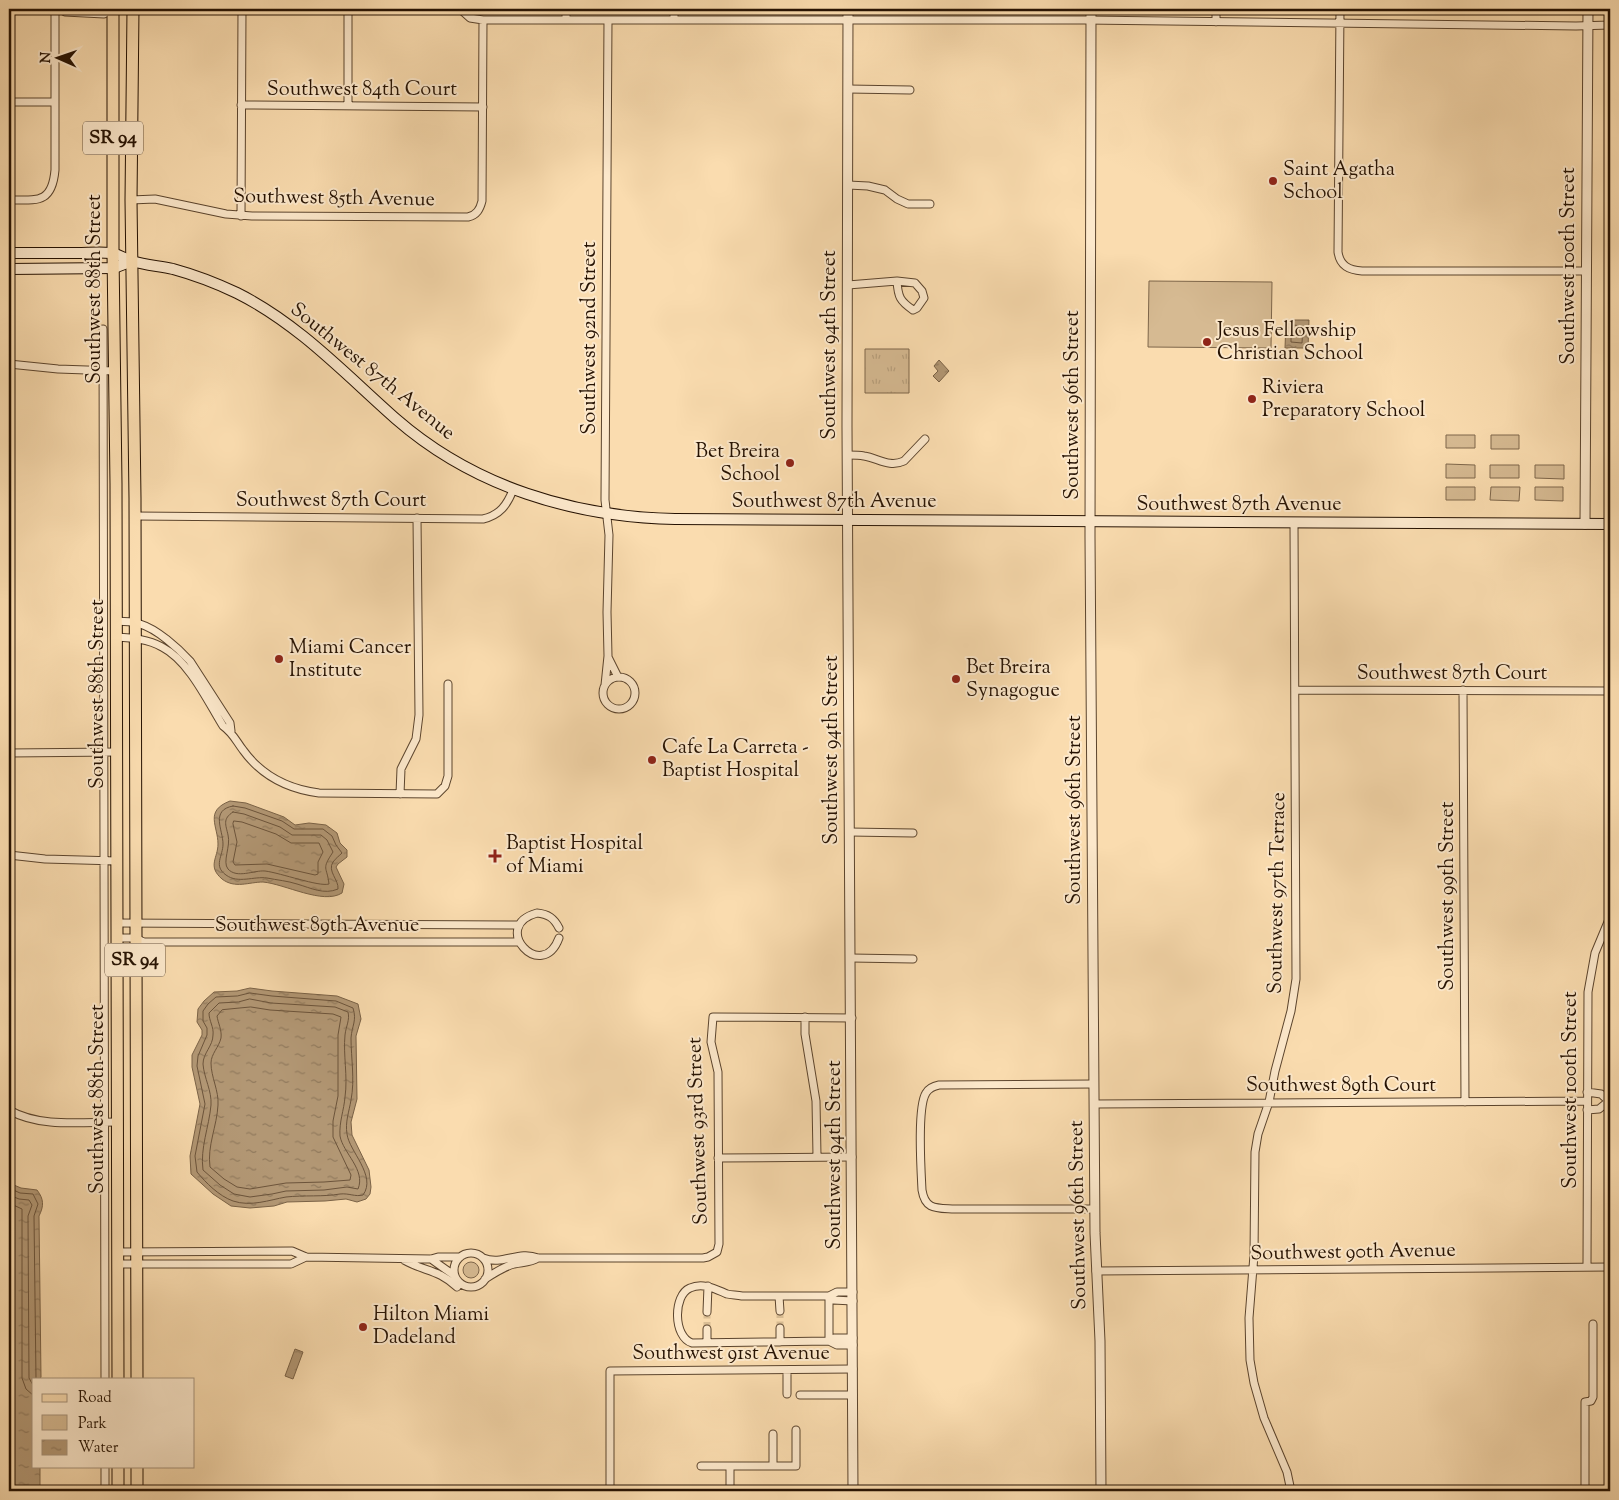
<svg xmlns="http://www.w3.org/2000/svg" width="1619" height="1500" viewBox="0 0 1619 1500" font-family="'Sorts Mill Goudy',serif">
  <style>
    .green { fill: #d6ba92; stroke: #7e664a }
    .park { fill: url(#park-tufts); stroke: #7e664a }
    .water { fill: url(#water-ripples); stroke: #7a6246 }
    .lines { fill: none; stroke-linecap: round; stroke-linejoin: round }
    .shore { stroke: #6c543b; stroke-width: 1 }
    .minor-tunnel { stroke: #dabe95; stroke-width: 7; stroke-dasharray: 7 3.5; stroke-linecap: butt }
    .minor-casing { stroke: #5b442d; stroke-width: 9 }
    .tertiary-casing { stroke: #5b442d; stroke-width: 11 }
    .secondary-casing { stroke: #261202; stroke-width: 12 }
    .primary-casing { stroke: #261202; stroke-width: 13 }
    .minor { stroke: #fce8cb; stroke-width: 7 }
    .tertiary { stroke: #fce8cb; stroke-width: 9 }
    .secondary { stroke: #fce8cb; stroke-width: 10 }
    .primary { stroke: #fadcaf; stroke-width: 11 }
    .poi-dot { fill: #8f2418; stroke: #fce8cb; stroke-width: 2 }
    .labels { text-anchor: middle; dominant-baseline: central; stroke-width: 4; stroke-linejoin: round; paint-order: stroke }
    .shield { fill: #fce8cb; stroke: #66523e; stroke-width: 1 }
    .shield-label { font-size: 19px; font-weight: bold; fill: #261202 }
    .street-label { font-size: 20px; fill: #261202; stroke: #fce8cb }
    .poi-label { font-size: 20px; fill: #261202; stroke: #fce8cb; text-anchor: start }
  </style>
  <defs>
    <pattern id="park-tufts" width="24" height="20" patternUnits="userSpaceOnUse" patternTransform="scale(1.25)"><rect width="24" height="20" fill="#d6ba92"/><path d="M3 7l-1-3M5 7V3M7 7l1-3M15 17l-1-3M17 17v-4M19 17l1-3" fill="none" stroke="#b89f7c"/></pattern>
    <pattern id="water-ripples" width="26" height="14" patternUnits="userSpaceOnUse" patternTransform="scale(1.25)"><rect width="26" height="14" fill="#b29774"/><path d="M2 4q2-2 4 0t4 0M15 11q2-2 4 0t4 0" fill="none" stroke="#917a5d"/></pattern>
  </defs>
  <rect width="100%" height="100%" fill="#fadcaf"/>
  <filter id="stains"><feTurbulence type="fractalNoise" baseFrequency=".004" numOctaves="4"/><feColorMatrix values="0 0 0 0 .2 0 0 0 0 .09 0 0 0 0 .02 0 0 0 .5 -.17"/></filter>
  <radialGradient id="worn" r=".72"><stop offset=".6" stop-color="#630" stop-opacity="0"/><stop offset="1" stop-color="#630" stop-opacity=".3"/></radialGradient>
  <path class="green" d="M1149,281l123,1 -1,66 -123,-1z
    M1446,435h29v13h-29z
    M1491,435h28v14h-28z
    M1446,464l29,1v13h-29z
    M1490,465h29v13h-29z
    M1535,465h29v14l-29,-1z
    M1446,487h29v13h-29z
    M1491,487h29l-1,14 -29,-1z
    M1535,487h28v14l-28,-1z
    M463 1270a8 8 0 1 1 16 0a8 8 0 1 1-16 0Z"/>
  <path class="park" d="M865,349h44v44h-44z"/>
  <path class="water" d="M1286,320h23l-1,28h-23z
    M939,360l10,11 -10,11 -6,-6 5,-5 -4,-5z
    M230,801l16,2 38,14 11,8 14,-2 17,2 11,8 3,10 7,7v7l-9,7 -2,3 8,17 -2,9c-19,12 -57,-9 -79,-11 -14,0 -28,7 -41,-3 -15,-13 -4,-21 -4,-35 0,-18 -14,-33 12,-43z
    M250,988l22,3 65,5 21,8 3,15 -5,17 1,63 -6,23 1,13 17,35 2,17 -1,7 -4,5 -9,3 -11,-3 -21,2 -38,1 -13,4 -24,2 -19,-2 -18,-12 -22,-20 -1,-18 10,-52 -8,-37v-12l10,-20v-5l-5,-8 1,-13 6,-8 10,-9 23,-1z
    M9,1183l12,5 16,2c7,9 7,16 2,26l2,161 -1,2h-6v87h6v25h-31z
    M295,1349l8,3 -10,27 -8,-3z"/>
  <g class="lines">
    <path class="shore" d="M1293,325l10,1 -1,17 -11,-1v-15z
      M233,806l12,2 37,13 12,8h29l9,7 4,9 6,8c-3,3 -6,5 -9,9 -6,9 6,18 5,27 -14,6 -27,-1 -41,-5 -9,-3 -20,-4 -30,-6 -13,-2 -29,6 -41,-3 -13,-9 -3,-19 -3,-31 0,-14 -13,-34 10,-38z
      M233,812l11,2 36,13 12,8h29l6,5 6,12c-12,18 -6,14 -4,32 -10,3 -48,-11 -64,-13 -11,-1 -28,8 -37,-2 -6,-7 3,-23 0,-34 -2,-10 -6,-16 5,-23z
      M234,821l8,1 34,12 15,9h28l4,9 -5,10v12l-3,1 -48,-11 -32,1 -2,-3 4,-20 -4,-18z
      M250,993l22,3 64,5 17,7c4,13 -1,17 -2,30 0,20 4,42 0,62 -2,12 -6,22 -4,34 2,17 30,42 16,61 -8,2 -14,-2 -23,-1 -17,3 -36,1 -54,3 -17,3 -35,10 -53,4 -14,-5 -27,-18 -36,-29l-2,-16 10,-52 -8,-38 1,-10 9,-21v-7l-4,-7v-10l5,-7 8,-7 21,-1z
      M250,999l21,4 64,4 13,5c2,8 -2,14 -3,23 -2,20 3,41 0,62 -1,13 -6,25 -5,39 3,17 26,34 18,53l-11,-2 -23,3 -38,1 -14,3 -22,3 -16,-3 -14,-9 -17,-15c-3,-22 6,-43 8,-65 1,-14 -7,-27 -8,-41 0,-11 10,-18 10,-29 1,-8 -4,-14 -4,-22l10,-10 19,-1z
      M251,1007l19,3 63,4 8,3 -3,18v61l-5,25v16l18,38 -1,5 -26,2 -38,1 -36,6 -13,-2 -13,-8 -14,-12c-3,-21 7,-41 8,-62 1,-14 -7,-28 -7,-42 0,-9 8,-16 10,-25 1,-8 -3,-15 -4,-22l5,-6z
      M9,1188l11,5 13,1 5,10 -4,12 2,163
      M9,1195l10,4 10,1 3,5 -4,11 1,162 5,9
      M9,1203l13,6v169l4,11 8,7"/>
    <path class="minor-tunnel" d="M780,1311v17
      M707,1329v-17"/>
    <defs>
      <path id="minor" d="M60,9l5,3 39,2 6,-5
        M460,9l10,9 13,2h601l492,6 34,-1
        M566,9v10
        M1340,9l-2,243c2,14 11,18 24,19h225
        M674,19v-10
        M1216,22v-13
        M848,89l62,1
        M9,102h46
        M241,105l242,2
        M348,106v-97
        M848,185l20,1 17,4 12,9 11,5h22
        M9,200c28,0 43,4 46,-30v-161
        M131,200l24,-1 71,15 26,2 216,1c9,-2 12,-8 14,-16l1,-181
        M241,216l1,-207
        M848,285l49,-4 18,2 7,8 2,7 -7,10 -4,2c-13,-9 -15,-13 -16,-29
        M103,329l2,1050
        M9,364l49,5 57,2
        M848,455c5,0 11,0 16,1 14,2 25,12 40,5l21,-22
        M135,516l348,3c17,-4 24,-14 30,-29
        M116,621c8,1 16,0 24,3 17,5 38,24 50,37l40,62 1,8
        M116,637c16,1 32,2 46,10 27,14 45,53 61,79 10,7 13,15 20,24 18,25 45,39 76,43l118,1 8,-8 3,-10v-92
        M608,657l10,20
        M603 693a16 16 0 1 1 32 0a16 16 0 1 1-32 0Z
        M605,685l3,-29 -1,-44 2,-77 -4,-35 3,-480
        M1295,690l315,1
        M1463,690l2,412
        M9,753l108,-1
        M400,794l1,-25 15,-30 3,-24 -2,-197
        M850,832l63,1
        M9,855l36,4 72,2
        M117,923l402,2
        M559,928c-5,-10 -11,-14 -22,-15 -48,13 5,71 22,25
        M117,938h18l9,4h375
        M851,958l62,1
        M805,1017v17l11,67 1,55
        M1094,1084l-155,1c-5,1 -10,3 -13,8 -9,14 -5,77 -4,97 3,19 13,18 30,19h143
        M1587,1092l14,2 8,7
        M1094,1104l493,-3
        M9,1110c31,18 73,12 108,12
        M1587,1110l12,-1 10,-8
        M718,1158l134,-1
        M117,1252l175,-1 14,6 125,2 7,-2h22
        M454 1270a17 17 0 1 1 34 0a17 17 0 1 1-34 0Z
        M483,1258c20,8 35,-8 55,0h165l5,-1 9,-5 2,-8 -1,-172 -7,-30 2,-25 139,1
        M431,1259l24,17
        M404,1260c21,12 34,9 53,27
        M117,1264h174l15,-7
        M1587,1267l1,-275 7,-39 15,-36
        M1096,1271l514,-4
        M485,1279c9,-6 18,-12 29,-15 9,-2 16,-1 24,-6
        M779,1296l1,15
        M829,1296v45
        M829,1296l4,4 20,1
        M707,1312l1,-26
        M780,1328v14
        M829,1341l5,-3h19
        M707,1343v-14
        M853,1345h-16l-8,-4 -137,2c-19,-6 -19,-48 -2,-55 13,-6 25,1 37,6 4,1 10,1 15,2h87l8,-4h16
        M787,1394v-24
        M800,1395h53
        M105,1466v25
        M701,1466h95v-36
        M773,1466v-32
        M610,1491v-120l243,-2
        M673,1491l113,-1
        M730,1491v-25
        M1291,1491l-4,-19 -23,-54 -10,-35 -4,-23 -1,-42 5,-63 1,-103 3,-18 11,-32 6,-31 16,-60 5,-32 -2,-456
        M1585,1491v-89l6,-1 2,-4v-73"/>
      <path id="tertiary" d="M848,9l-1,418 6,1064
        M1091,9l-1,528 5,696 5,108 1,150
        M1585,524l3,-515"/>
      <path id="secondary" d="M9,253c22,0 45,0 68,0 11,0 23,-1 34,0 7,1 14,6 21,8 13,4 27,5 41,8 22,6 43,14 64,24 62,31 108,81 159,126 78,68 178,98 279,100l935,5
        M9,269l105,-1 18,-7"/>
      <path id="primary" d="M113,9v244l3,231 2,895
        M133,9l-2,191 4,298 2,881
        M118,1466v25
        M137,1466v25"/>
    </defs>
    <use href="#minor" class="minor-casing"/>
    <use href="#tertiary" class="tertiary-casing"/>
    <use href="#secondary" class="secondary-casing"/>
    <use href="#primary" class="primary-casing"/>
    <use href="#minor" class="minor"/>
    <use href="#tertiary" class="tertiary"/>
    <use href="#secondary" class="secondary"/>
    <use href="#primary" class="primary"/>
  </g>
  <g class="poi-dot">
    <circle cx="1273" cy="181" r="5"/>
    <circle cx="1207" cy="342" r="5"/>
    <circle cx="1252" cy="399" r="5"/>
    <circle cx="790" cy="463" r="5"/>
    <circle cx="279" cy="659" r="5"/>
    <circle cx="956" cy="679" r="5"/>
    <circle cx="652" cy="760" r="5"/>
    <path d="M492.5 848.5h5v5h5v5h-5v5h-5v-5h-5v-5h5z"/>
    <circle cx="363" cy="1327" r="5"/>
  </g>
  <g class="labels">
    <g class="shield">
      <rect x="83" y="121.5" width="60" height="33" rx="4"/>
      <rect x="105" y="943.5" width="60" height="33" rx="4"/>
    </g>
    <g class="shield-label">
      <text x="113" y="138">SR 94</text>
      <text x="135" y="960">SR 94</text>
    </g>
    <g class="street-label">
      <text x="362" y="90">Southwest 84th Court</text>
      <text transform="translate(334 199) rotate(1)">Southwest 85th Avenue</text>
      <text transform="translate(1569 266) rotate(-90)">Southwest 100th Street</text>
      <text transform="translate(95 289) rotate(-90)">Southwest 88th Street</text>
      <text transform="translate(590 338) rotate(-90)">Southwest 92nd Street</text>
      <text transform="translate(830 345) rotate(-90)">Southwest 94th Street</text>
      <text transform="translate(372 372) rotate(39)">Southwest 87th Avenue</text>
      <text transform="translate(1073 405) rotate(-90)">Southwest 96th Street</text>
      <text x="331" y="501">Southwest 87th Court</text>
      <text x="834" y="502">Southwest 87th Avenue</text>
      <text x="1239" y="505">Southwest 87th Avenue</text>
      <text x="1452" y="674">Southwest 87th Court</text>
      <text transform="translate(98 694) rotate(-90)">Southwest 88th Street</text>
      <text transform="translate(832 750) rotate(-90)">Southwest 94th Street</text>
      <text transform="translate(1075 810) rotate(-90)">Southwest 96th Street</text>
      <text transform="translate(1278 893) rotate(-89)">Southwest 97th Terrace</text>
      <text transform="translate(1448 896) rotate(-90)">Southwest 99th Street</text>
      <text x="317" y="926">Southwest 89th Avenue</text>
      <text x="1341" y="1086">Southwest 89th Court</text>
      <text transform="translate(1571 1090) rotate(-90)">Southwest 100th Street</text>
      <text transform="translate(98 1099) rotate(-90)">Southwest 88th Street</text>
      <text transform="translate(699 1131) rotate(-92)">Southwest 93rd Street</text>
      <text transform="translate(835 1155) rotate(-90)">Southwest 94th Street</text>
      <text transform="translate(1079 1215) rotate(-91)">Southwest 96th Street</text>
      <text transform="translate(1353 1253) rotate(-1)">Southwest 90th Avenue</text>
      <text x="731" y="1354">Southwest 91st Avenue</text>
    </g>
    <g class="poi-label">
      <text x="1283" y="170">Saint Agatha<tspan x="1283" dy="23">School</tspan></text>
      <text x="1217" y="331">Jesus Fellowship<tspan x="1217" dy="23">Christian School</tspan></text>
      <text x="1262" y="388">Riviera<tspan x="1262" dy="23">Preparatory School</tspan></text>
      <text x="780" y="452" text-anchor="end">Bet Breira<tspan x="780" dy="23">School</tspan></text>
      <text x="289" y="648">Miami Cancer<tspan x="289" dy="23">Institute</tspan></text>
      <text x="966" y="668">Bet Breira<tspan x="966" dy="23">Synagogue</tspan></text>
      <text x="662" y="748">Cafe La Carreta -<tspan x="662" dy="23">Baptist Hospital</tspan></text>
      <text x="506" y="844">Baptist Hospital<tspan x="506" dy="23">of Miami</tspan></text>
      <text x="373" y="1315">Hilton Miami<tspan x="373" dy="23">Dadeland</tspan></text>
    </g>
  </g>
  <rect width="1619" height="1500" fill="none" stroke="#fadcaf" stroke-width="30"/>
  <rect x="10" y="10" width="1599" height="1480" fill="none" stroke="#261202" stroke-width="2.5"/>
  <rect x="15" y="15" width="1589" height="1470" fill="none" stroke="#261202"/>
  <rect x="32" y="1378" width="162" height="90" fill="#fce8cb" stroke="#a6927b"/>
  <rect x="42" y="1394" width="25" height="8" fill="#fadcaf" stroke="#a6927b"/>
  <text x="78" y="1402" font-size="15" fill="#261202">Road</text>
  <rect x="42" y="1415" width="25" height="15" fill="#d6ba92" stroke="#a6927b"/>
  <text x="78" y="1428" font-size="15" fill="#261202">Park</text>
  <rect x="42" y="1440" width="25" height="15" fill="url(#water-ripples)" stroke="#a6927b"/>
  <text x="78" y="1452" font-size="15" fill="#261202">Water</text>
  <g transform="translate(58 58) rotate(272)" stroke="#fce8cb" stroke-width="4" paint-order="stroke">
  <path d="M0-4L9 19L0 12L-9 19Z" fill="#261202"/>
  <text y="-8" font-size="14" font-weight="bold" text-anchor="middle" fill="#261202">N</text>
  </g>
  <rect width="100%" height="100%" filter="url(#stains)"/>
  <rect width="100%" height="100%" fill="url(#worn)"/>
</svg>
